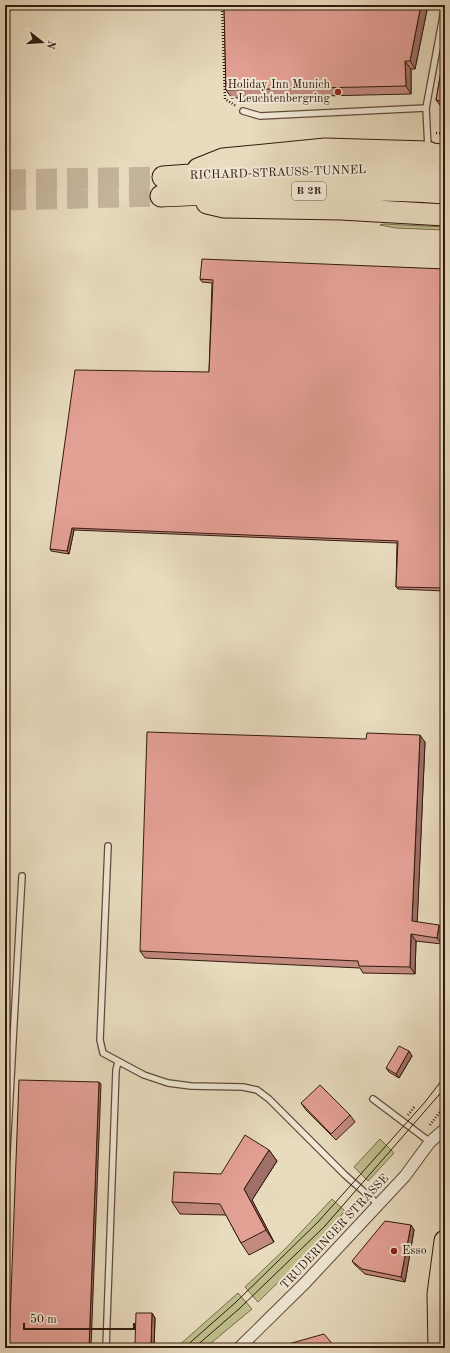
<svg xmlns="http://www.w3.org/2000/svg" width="450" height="1353" viewBox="0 0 450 1353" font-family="'Old Standard TT',serif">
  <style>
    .green { fill: #bebe8c; stroke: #786c4c }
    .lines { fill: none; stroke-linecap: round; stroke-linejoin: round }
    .highway-tunnel { stroke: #c4b49b; stroke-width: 21; stroke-dasharray: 21 10; stroke-linecap: butt }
    .lane-casing { stroke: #604a39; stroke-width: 8 }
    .street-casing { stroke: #604a39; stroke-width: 13 }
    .primary-casing { stroke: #331a0d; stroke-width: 20 }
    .highway-casing { stroke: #331a0d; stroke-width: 23 }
    .path { stroke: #331a0d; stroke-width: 2.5; stroke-dasharray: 1 2; stroke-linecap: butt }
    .lane { stroke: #f0e8d5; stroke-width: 5.5 }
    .street { stroke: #f0e8d5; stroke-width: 11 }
    .primary { stroke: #e8dbbe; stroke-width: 18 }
    .highway { stroke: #e8dbbe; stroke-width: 21 }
    .tram { stroke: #331a0d; stroke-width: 1 }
    .rail-casing { stroke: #331a0d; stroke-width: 4.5 }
    .rail { stroke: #f0e8d5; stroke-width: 3; stroke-dasharray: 9; stroke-linecap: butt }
    .wall { fill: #c38a80; stroke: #331a0d }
    .shaded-wall { fill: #9f7068; stroke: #331a0d }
    .building { fill: #e3a095; stroke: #331a0d }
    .poi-dot { fill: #8f2418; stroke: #f0e8d5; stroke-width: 1.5 }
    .labels { text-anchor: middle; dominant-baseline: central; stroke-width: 4; stroke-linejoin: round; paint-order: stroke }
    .shield { fill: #f0e8d5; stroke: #6c5849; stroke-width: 1 }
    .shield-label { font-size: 11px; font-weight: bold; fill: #331a0d }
    .poi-label { font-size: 12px; fill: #331a0d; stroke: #f0e8d5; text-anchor: end }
    .street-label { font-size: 12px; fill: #331a0d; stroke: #f0e8d5 }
  </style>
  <rect width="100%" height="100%" fill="#e8dbbe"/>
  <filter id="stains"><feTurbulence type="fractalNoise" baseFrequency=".005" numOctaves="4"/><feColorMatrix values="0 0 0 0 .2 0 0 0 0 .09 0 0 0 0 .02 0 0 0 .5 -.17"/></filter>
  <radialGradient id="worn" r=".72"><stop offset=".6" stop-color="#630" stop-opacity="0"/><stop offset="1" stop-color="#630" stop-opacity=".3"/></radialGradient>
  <path class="green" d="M384,224l61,3v3l-49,-2 -16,-3z
    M380,1139l14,14 -26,28 -14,-14z
    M332,1199l13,12 -43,48 -44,43 -13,-15 41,-39z
    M238,1293l14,16 -47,39h-29z"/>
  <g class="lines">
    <path class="highway-tunnel" d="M5,180l158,-3
      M5,200l156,-4"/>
    <defs>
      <path id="lane" d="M243,111l17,5 166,-8
        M428,148l-2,-40 19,-103
        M108,846l-8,194 3,13 41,22 24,8 23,3 52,1 14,3 12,9 76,76 34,30
        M373,1099l57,43
        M5,1188l17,-312
        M106,1348l10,-278 2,-8"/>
      <path id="street" d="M239,1348l66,-65 100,-107 25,-34 15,-13"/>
      <path id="primary" d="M428,152l17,2"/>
      <path id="highway" d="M198,169l25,-10 102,-10 103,3
        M163,177c94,-7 189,-10 282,-4
        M161,196c94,-4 190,-10 284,-3
        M207,203l17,4 117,2 104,6
        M439,1348l-1,-54 7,-53"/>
    </defs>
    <use href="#lane" class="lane-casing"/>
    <use href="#street" class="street-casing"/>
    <use href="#primary" class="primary-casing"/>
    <use href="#highway" class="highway-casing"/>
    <path class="path" d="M222,5l3,94 11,7
      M436,133l9,1
      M408,1115l7,-9
      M430,1125l15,-20
      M330,1346l7,-2 2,4"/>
    <use href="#lane" class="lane"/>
    <use href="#street" class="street"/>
    <use href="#primary" class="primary"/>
    <use href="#highway" class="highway"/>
    <path class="tram" d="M184,1348l51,-45 83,-81 107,-120 20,-26
      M194,1348l46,-40 84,-81 121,-139"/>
    <defs>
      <path id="rail" d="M5,129v109"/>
    </defs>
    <use href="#rail" class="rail-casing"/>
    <use href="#rail" class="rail"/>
  </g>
  <path class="wall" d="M224,5h204l-13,64h-4v25l-179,4 -6,-8z
    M445,49v63l-9,-12z
    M445,269v322l-47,-2 -2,-2 1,-44 -323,-13 -5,24 -18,-3 -1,-2 159,-177 3,-89 -10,-1 -2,-3z
    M366,739l59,3 -8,180 27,10 -2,12 -26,-3 -1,33 -52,-1 -3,-5 -215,-10 -5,-7z
    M409,1051l3,5 -13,22 -10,-6 -3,-4z
    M301,1103l49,12 5,7 -19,18 -30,-30z
    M269,1150l8,11 -25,39 22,42 -25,13 -8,-12 -15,-28 -46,-1 -8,-12 49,-28z
    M411,1225l3,5 -9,52 -40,-8 -10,-9 -3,-4z
    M152,1313l3,5 -1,30h-16l-3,-4z"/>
  <path class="shaded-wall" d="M421,5h7l-13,64 -5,-8z
    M405,61l6,8v25l-5,-8z
    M72,528l2,2 -5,24 -2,-3z
    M420,735l5,7 -8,186 -5,-7z
    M439,925l5,7 -2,12 -5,-6z
    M411,934l5,7 -1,33 -5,-7z
    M409,1051l3,5 -13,22 -3,-4z
    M99,1082l2,2 -10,264h-2z
    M269,1150l8,11 -25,39 22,42 -8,-12 -22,-41z
    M411,1225l3,5 -9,52 -4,-5z
    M152,1313l3,5 -1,30h-1l-2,-4z"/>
  <path class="building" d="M224,5h197l-11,56h-5l1,25 -180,4z
    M445,49v53l-9,-2z
    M202,259l243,10v319l-49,-1 2,-46 -326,-13 -5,23 -17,-2 25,-179 134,2 4,-92 -13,-1z
    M147,732l219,7 1,-6 53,2 -8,186 27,4 -2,13 -26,-4 -1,33 -51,-1 -1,-5 -218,-10z
    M399,1046l10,5 -13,23 -10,-6z
    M19,1080l80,2 -10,266h-80z
    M320,1085l30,30 -19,19 -30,-31z
    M245,1135l24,15 -25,39 22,41 -25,13 -21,-39 -48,-2 2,-30 47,2z
    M385,1221l26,4 -10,52 -39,-8 -10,-8z
    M136,1313h16l-1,31h-16z
    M324,1334l12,14h-62z"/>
  <g class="poi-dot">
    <circle cx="338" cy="92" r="4"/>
    <circle cx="394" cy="1251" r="4"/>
  </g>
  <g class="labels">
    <rect class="shield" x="292" y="182" width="34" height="18" rx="3"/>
    <g class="shield-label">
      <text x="309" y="191">B 2R</text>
    </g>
    <g class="poi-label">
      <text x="330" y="85">Holiday Inn Munich<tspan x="330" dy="14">- Leuchtenbergring</tspan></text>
      <text x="402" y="1251" text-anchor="start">Esso</text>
    </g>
    <g class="street-label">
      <text transform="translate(278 173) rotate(-2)">RICHARD-STRAUSS-TUNNEL</text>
      <text transform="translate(335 1232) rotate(-47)">TRUDERINGER STRASSE</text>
    </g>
  </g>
  <rect width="450" height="1353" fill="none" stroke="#e8dbbe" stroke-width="20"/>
  <rect x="6" y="6" width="438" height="1341" fill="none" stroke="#331a0d" stroke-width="2"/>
  <rect x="10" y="10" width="430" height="1333" fill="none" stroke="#331a0d"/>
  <g transform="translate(42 42) rotate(107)" stroke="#f0e8d5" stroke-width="3" paint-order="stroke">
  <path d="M0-3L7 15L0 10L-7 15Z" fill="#331a0d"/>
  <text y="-6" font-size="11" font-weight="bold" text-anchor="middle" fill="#331a0d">N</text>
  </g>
  <path d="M24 1323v6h110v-6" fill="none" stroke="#331a0d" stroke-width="2"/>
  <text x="30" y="1323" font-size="12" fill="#331a0d" stroke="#f0e8d5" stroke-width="3" paint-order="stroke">50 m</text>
  <rect width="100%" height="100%" filter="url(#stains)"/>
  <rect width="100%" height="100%" fill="url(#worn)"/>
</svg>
